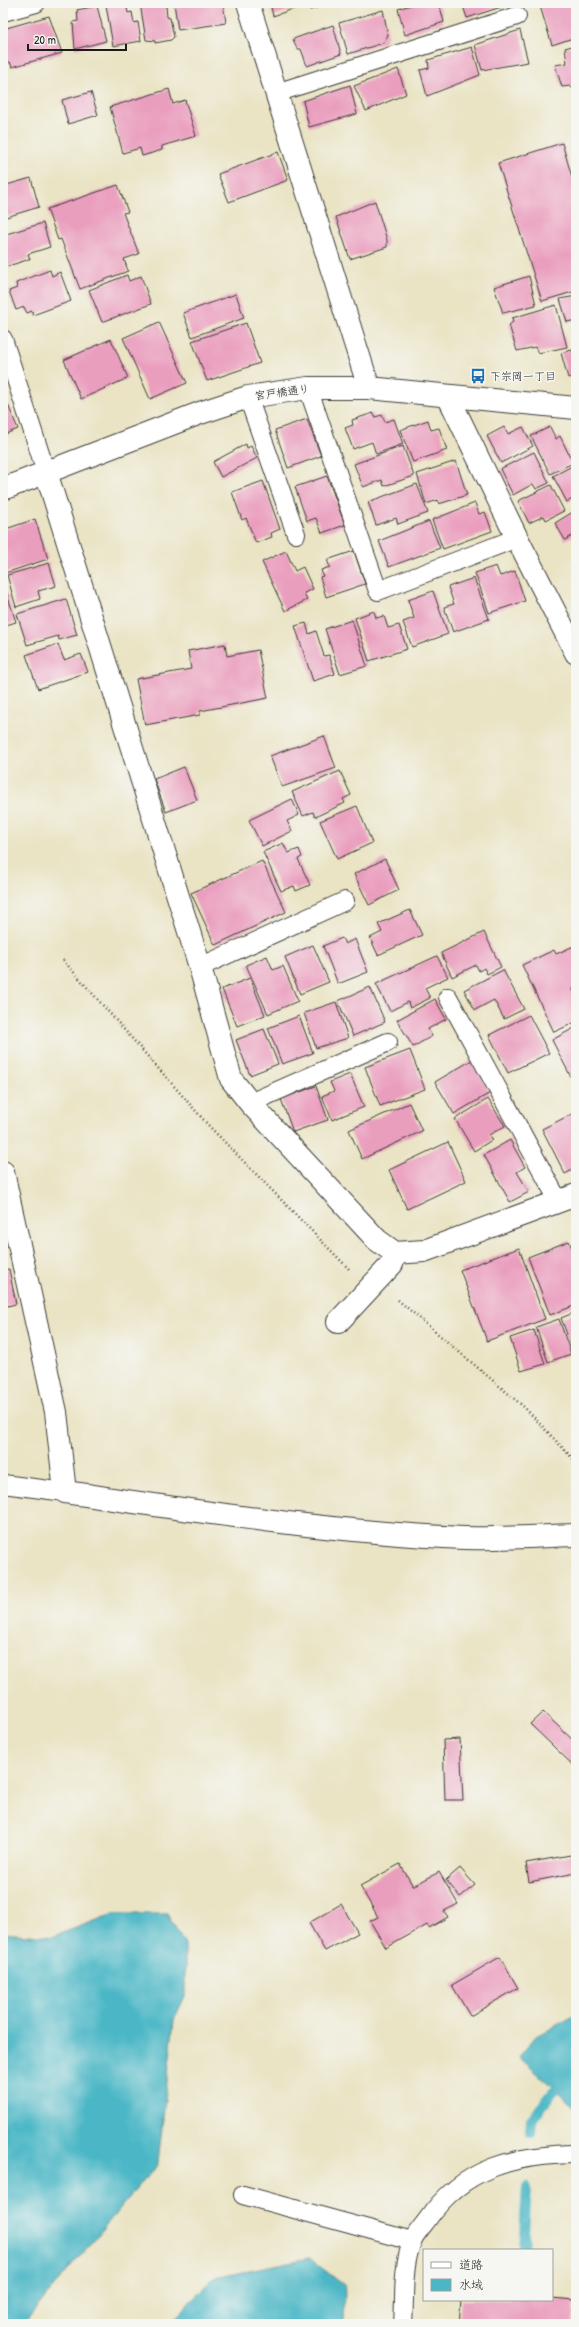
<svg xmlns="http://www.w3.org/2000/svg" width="579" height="2327" viewBox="0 0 579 2327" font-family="'Patrick Hand','Klee One',sans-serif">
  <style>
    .water { fill: #4bb7c6; stroke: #346a71 }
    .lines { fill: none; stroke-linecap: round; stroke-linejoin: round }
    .stream { stroke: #4bb7c6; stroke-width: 10 }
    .building { fill: #ea9ebe }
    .service-casing { stroke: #3b3a35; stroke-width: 20 }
    .minor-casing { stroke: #3b3a35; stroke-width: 24 }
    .tertiary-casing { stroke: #3b3a35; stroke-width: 24 }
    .path { stroke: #3b3a35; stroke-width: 2.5; stroke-dasharray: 1 3; stroke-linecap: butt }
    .service { stroke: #fff; stroke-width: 18 }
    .minor { stroke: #fff; stroke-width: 22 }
    .tertiary { stroke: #fff; stroke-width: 22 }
    .labels { text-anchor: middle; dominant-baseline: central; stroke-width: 3; stroke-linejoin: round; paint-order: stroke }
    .poi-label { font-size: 11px; fill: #1c1c1c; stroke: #f6f6f2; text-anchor: start }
    .street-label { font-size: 11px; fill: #1c1c1c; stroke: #f6f6f2 }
  </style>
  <rect width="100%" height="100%" fill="#f6f6f2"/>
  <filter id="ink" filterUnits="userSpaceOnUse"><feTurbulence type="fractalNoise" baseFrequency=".025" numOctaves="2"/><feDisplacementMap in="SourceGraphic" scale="8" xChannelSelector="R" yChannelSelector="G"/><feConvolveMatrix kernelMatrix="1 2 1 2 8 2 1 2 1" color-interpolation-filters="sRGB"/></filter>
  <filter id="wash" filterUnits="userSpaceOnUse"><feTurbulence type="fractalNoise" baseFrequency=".012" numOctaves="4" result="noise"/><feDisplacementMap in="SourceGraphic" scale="16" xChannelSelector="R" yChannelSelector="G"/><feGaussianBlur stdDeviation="0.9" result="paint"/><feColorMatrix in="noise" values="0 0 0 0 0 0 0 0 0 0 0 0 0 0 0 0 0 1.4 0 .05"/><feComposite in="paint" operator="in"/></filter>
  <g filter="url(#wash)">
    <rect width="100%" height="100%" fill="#eae4c5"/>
    <path class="water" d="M113,1914h54l18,30v52l-11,24 -16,143 -135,161h-20v-391l49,4z
      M576,2015v93l-57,-51 17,-21z
      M309,2258l36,28 -1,38h-174l44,-47z"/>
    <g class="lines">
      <path class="stream" d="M530,2132l1,-12 45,-56
        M523,2250l4,-63"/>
    </g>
    <g id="blocks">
      <path class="building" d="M113,3h13l2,10 4,-1 2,11 4,-1 3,19 -28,5 -7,-41z
        M140,3h21v2l5,1 1,11 3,1 4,19 -3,3 -16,3v-2l-9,-1z
        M174,3h49l3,20 -48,7z
        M270,3h34l1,2 -32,11z
        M308,3h25l-23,7z
        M417,3h22l5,19 -39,13 -7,-26z
        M462,3h52l-47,15z
        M539,3h37v34l-24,8z
        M97,6l9,35 -31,8 -2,-27 5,-1 -1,-11z
        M383,10l5,25 -5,8 -35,11 -9,-31z
        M49,16l13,37 -50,14 -2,-5 -7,2v-35z
        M333,25l8,29 -34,12 -6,-17h-4l-4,-10z
        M520,30l8,32 -46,8 -7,-25z
        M576,45v47l-6,-6 -8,1 -7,-22 12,-2 -2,-15z
        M472,47l8,28 -53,21 -7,-26 9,-2 -1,-8z
        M398,69l8,25 -40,17 -12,-25z
        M350,85l7,29 -48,13 -6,-26z
        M169,89l4,15 12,-4 11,36 -34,10v4l-20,6 -2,-8 -17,5 -13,-46z
        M91,92l7,23 -30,9 -6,-24z
        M562,143l14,48v100l-34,10 -44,-138z
        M278,152l10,28 -59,22 -11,-28z
        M31,178l8,29 -36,11v-32z
        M118,185l10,27 -5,1 16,41 -15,5 4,12 -48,18 -19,-50 -3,1 -11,-31z
        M375,201l12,39v7l-37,12 -14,-42z
        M43,223l7,24 -22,7 2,5 -25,8 -2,-32z
        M50,270l2,6 8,-4 11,29 -38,14 -1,-4 -5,2 -3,-6 -8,3 -7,-19 8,-3 -1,-5z
        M127,275l2,6 12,-5 10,28 -49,18 -13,-32z
        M529,276l7,29 -33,8 -9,-26z
        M236,294l8,24 -52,19 -9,-24z
        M576,296v24l-9,2 -7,-23z
        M556,305l11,42 -29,6 -3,-6 -18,4 -8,-26 4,-3 -1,-4z
        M159,322l28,61 -37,16 -27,-61z
        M246,323l14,40 -53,18 -15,-40z
        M111,339l17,39 -47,21 -17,-39z
        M572,350l4,13v13l-8,2 -7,-25z
        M3,393l15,36 -15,6z
        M373,413l2,4 7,-2 3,7 9,-3 9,25 -27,10 -4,-12 -19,7 -8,-21 8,-3 -1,-5z
        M307,419l14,37 -33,12 -13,-38z
        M428,420l3,10 8,-2 8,22 -34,12 -13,-32z
        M504,427l4,7 15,-7 10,19 -32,17 -14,-27z
        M550,427l6,12 4,-3 13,27 -23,11 -19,-38z
        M246,444l1,4 4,-2 6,12 -36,19 -8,-15z
        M403,446l11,30 -30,10 -2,-6 -19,7 -9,-23z
        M534,452l15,31 -13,6 -3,-5 -20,11 -13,-26z
        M456,461l11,34 -28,9 -1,-4 -12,4 -9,-30z
        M576,464v33l-9,5 -14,-26z
        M327,476l18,49 -23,8 -6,-15 -9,3 -12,-34z
        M263,481l17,48 -9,4 1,4 -16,6 -10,-25 -4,2 -10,-28z
        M417,484l11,29 -30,11 -2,-6 -20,7 -8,-23z
        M551,485l13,26 -18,9 -2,-4 -15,7 -11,-22z
        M475,503l4,11 6,-2 7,19 -49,18 -11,-29z
        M576,510v32l-4,-6 -7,4 -10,-17z
        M35,519l13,40 -43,14 -2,-6v-37z
        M429,521l11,27 -51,19 -10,-26z
        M286,551l9,20 8,-4 10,22 -9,4 3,7 -22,11 -23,-49z
        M354,551l11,33 -39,13 -6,-20 3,-1 -2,-6 9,-3 -3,-7z
        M49,563l7,23 -18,5 2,8 -24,8 -9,-32z
        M496,566l4,10 15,-5 10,30 -36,12 -14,-40z
        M474,578l15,41 -36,13 -9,-25 10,-3 -6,-17z
        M3,582l13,40 -13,4z
        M433,591l15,43 -36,13 -9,-25 11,-4 -6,-18z
        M66,599l11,36 -18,5 -1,-4 -31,9 -10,-31z
        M374,611l2,7 8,-2 4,12 11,-3 8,24 -38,12 -14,-43z
        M352,620l15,46 -27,8 -15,-45z
        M306,623l3,11 7,-3 8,25 5,-1 6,19 -22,7 -18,-55z
        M58,644l6,16 17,-6 7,18 -50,17 -12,-34z
        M225,644l2,12 31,-6 10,48 -68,13v4l-55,10 -9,-46 55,-10 -3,-18z
        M324,736l12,32 -54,19 -12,-31z
        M184,767l13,33 -31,12 -12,-33z
        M340,771l11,24 -8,4 2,4 -30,14 -2,-5 -10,4 -11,-24z
        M292,799l7,16 -12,6 5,10 -30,15 -13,-26z
        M357,806l15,37 -35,16 -17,-38z
        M283,843l5,10 11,-4 3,8 -4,2 12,26 -14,6 -2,-5 -13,5 -18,-39z
        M385,859l14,31 -30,15 -15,-31z
        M262,861l24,51 -71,33 -24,-52z
        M410,910l12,25 -44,20 -8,-17 12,-6 -4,-8z
        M484,932l17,35 -14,7 -3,-6 -5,3 -3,-6 -24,12 -11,-24z
        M342,938l3,6 10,-5 13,33 -30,12 -15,-38z
        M313,945l16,37 -29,12 -15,-37z
        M576,945v41l-4,2 4,8v26l-22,10 -32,-67 32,-15 2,4z
        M267,956l6,14 10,-4 15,35 -30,13 -22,-49z
        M437,956l11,21 -23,11 5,10 -20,10 -2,-6 -18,9 -14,-27z
        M503,970l21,39 -20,10 -10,-19 -19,10 -11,-20z
        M250,978l15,37 -28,11 -15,-37z
        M370,987l15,35 -32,14 -15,-35z
        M435,999l11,20 -18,10 4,7 -19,11 -16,-27z
        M336,1002l12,36 -32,10 -12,-35z
        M529,1015l20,38 -41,20 -19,-38z
        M299,1016l14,37 -31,11 -14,-36z
        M576,1027v60l-24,-47z
        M264,1029l14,35 -28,11 -14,-35z
        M410,1050l15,39 -45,17 -15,-39z
        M472,1060l18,33 -36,21 -19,-32z
        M350,1074l14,33 -32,13 -10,-24 12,-5 -4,-9z
        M316,1086l12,34 -35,12 -12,-33z
        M488,1099l17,27 -16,9 3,5 -18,11 -19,-32z
        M409,1103l13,28 -60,28 -13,-29z
        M576,1112v56l-11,6 -23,-45z
        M510,1140l15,27 -8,5 12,20 -19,10 -26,-47z
        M448,1142l18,39 -59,28 -18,-39z
        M569,1241l7,18v46l-26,10 -22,-58z
        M519,1248l26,71 -58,22 -27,-71z
        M9,1269l7,35 -13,3v-37z
        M576,1312v40l-2,1 -13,-35z
        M559,1319l12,35 -23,8 -12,-35z
        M534,1330l11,34 -24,7 -11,-33z
        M543,1712l33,31v25l-46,-44z
        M460,1739l3,61h-18l-2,-60z
        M576,1854v19l-47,9 -3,-19z
        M400,1864l13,22 26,-14 19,32 -14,7 4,6 -19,11 -2,-3 -41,23 -16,-27 8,-4 -18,-31z
        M460,1868l15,17 -15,12 -14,-17z
        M341,1904l17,29 -33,18 -16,-28z
        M500,1957l18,31 -48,28 -18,-31z
        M552,2298l22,2 -2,24h-113l2,-24h91z"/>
    </g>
  </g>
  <g filter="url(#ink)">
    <use href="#blocks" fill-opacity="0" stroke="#3b3a35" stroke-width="1"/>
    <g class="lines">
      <defs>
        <path id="service" d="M3,12l33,-9
          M276,93l241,-77
          M3,339l43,133
          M308,388l70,203 139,-53
          M248,397l48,137
          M200,967l145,-66
          M448,997l111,205
          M250,1103l138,-61
          M3,1484l62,8
          M243,2195l169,46
          M403,2324c2,-26 -1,-57 9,-82 2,-7 10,-15 15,-22 36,-53 89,-65 149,-66"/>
        <path id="minor" d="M248,3l121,385
          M448,396l69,142 59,115
          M46,472l154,495 31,112 19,24 127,137 18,13 29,-2 152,-56
          M3,1172l53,240 9,80c132,19 265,40 399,46 37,1 75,-2 112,-3
          M338,1322l54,-58 3,-11"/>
        <path id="tertiary" d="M3,489l197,-76 48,-16 60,-9h61l207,20"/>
      </defs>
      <use href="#service" class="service-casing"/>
      <use href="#minor" class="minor-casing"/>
      <use href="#tertiary" class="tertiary-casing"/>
      <path class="path" d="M63,960l146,166 140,143
        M398,1300l126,107 52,55"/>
      <use href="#service" class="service"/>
      <use href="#minor" class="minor"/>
      <use href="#tertiary" class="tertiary"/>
    </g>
  </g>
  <defs>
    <symbol id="bus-bare" viewBox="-9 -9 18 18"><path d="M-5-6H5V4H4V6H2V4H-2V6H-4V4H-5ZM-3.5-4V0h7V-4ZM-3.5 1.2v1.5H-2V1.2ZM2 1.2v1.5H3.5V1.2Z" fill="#1f6fb2" stroke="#f6f6f2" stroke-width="2.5" paint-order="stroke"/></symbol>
  </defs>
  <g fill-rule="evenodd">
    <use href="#bus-bare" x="467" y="365" width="22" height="22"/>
  </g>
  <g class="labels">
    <g class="poi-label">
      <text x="490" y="376">下宗岡一丁目</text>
    </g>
    <g class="street-label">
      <text transform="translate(282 392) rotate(-8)">宮戸橋通り</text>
    </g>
  </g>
  <rect width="579" height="2327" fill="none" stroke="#f6f6f2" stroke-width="16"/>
  <rect x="423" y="2249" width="130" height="52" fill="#f6f6f2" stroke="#9f9f9c"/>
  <rect x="431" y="2262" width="20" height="6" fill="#ffffff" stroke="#9f9f9c"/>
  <text x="459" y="2269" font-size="12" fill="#1c1c1c">道路</text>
  <rect x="431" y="2279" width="20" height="12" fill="#4bb7c6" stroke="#9f9f9c"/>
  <text x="459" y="2289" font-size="12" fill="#1c1c1c">水域</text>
  <path d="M28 44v6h98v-6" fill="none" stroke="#1c1c1c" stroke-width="2"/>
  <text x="34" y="44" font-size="12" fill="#1c1c1c" stroke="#f6f6f2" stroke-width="3" paint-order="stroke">20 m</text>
</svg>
